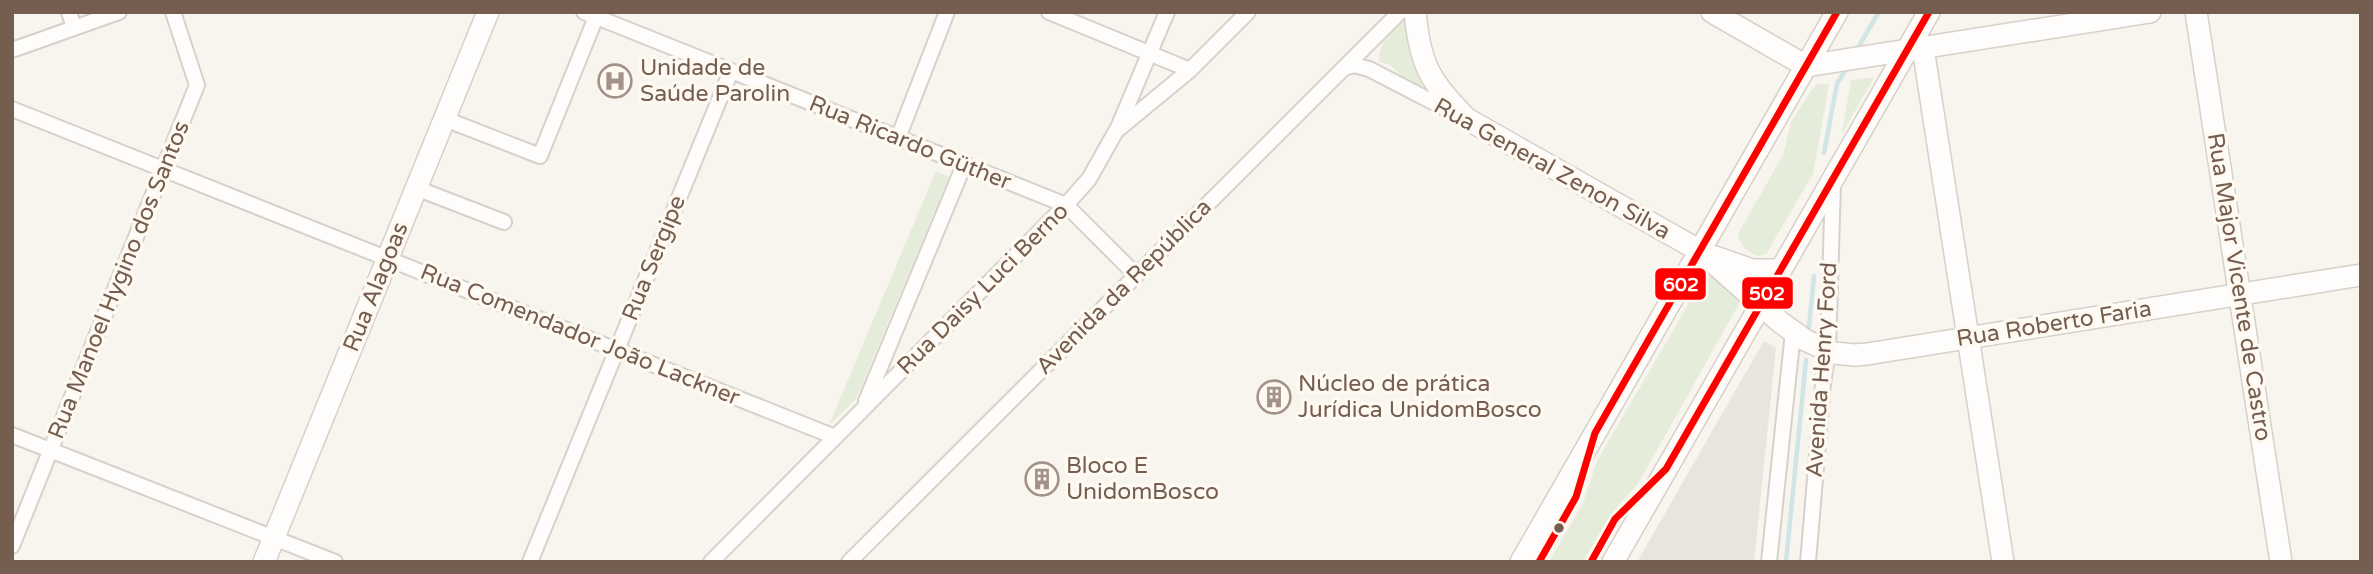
<svg xmlns="http://www.w3.org/2000/svg" width="2373" height="574" viewBox="0 0 2373 574" font-family="'Varela Round',sans-serif">
  <style>
    .industrial { fill: #eae4df }
    .green { fill: #e5edda }
    .lines { fill: none; stroke-linecap: round; stroke-linejoin: round }
    .stream { stroke: #d1e5e7; stroke-width: 4.5 }
    .street-casing { stroke: #d7d1cc; stroke-width: 18 }
    .secondary-casing { stroke: #d6d0c9; stroke-width: 24 }
    .street { stroke: #fefdfc; stroke-width: 14 }
    .secondary { stroke: #fefdfc; stroke-width: 21 }
    .bus-1-casing { stroke: #fef9f1; stroke-width: 12 }
    .bus-2-casing { stroke: #fef9f1; stroke-width: 12 }
    .bus-1 { stroke: #f00; stroke-width: 7 }
    .bus-2 { stroke: #f00; stroke-width: 7 }
    .bus-dot { fill: #755d4f; stroke: #fef9f1; stroke-width: 2.5 }
    .labels { text-anchor: middle; dominant-baseline: central; stroke-width: 7; stroke-linejoin: round; paint-order: stroke }
    .poi-label { font-size: 23px; fill: #755d4f; stroke: #fef9f1; text-anchor: start }
    .street-label { font-size: 23px; fill: #755d4f; stroke: #fef9f1 }
    .line-badge { stroke: #fef9f1; stroke-width: 2.5 }
    .badge-label { font-size: 19px; text-anchor: middle; font-weight: bold; fill: #fff }
  </style>
  <rect width="100%" height="100%" fill="#f8f4ee"/>
  <path class="industrial" d="M1764,341l12,7 -22,214h-117z"/>
  <path class="green" d="M1406,19c2,29 6,51 22,76l-16,-9 -23,-22 -10,-2c-1,-20 14,-30 27,-43z
    M1874,77l-32,57 9,-54z
    M1818,84h11l-16,90 -47,80 -8,2c-12,-5 -17,-9 -20,-22l45,-79 8,-33 21,-33z
    M936,171l13,6 -93,222 -27,26z
    M1714,276l23,20 3,6 -101,180 -28,32 -28,48h-34l34,-59 14,-42 103,-177 8,-7z"/>
  <g class="lines">
    <path class="stream" d="M1856,51l23,-39
      M1824,153l13,-69 10,-17
      M1809,327l5,-51
      M1786,562l20,-202"/>
    <defs>
      <path id="street" d="M69,12l5,16
        M584,12l482,193 70,70
        M1049,12l141,58
        M12,50l107,-38
        M1344,68l10,-3 15,4 87,45
        M12,109l823,328
        M445,119l95,37 56,-139
        M1117,130l50,-118
        M898,138l49,-126
        M416,188l88,34
        M866,401l98,-236
        M12,435l323,127
        M12,546l185,-461 -24,-73
        M530,562l201,-491
        M711,562l355,-357 23,-26 27,-48 74,-61 58,-58
        M849,562l551,-550
        M1769,562l24,-230
        M1808,562l15,-178 5,-33 5,-168"/>
      <path id="secondary" d="M1415,12c5,54 15,69 52,107l233,132 80,71 25,18 29,13 21,2 12,-1 494,-79
        M1712,12l94,54 344,-54
        M2196,12l85,550
        M1923,48l80,514
        M1715,257l37,13h29
        M264,562l224,-550
        M1521,562l316,-550
        M1613,562l316,-550"/>
    </defs>
    <use href="#street" class="street-casing"/>
    <use href="#secondary" class="secondary-casing"/>
    <use href="#street" class="street"/>
    <use href="#secondary" class="secondary"/>
    <defs>
      <path id="bus-1" d="M1591,562l24,-43 51,-50 263,-457"/>
      <path id="bus-2" d="M1539,562l37,-65 19,-64 242,-421"/>
    </defs>
    <use href="#bus-1" class="bus-1-casing"/>
    <use href="#bus-2" class="bus-2-casing"/>
    <use href="#bus-1" class="bus-1"/>
    <use href="#bus-2" class="bus-2"/>
  </g>
  <defs>
    <symbol id="hospital-ring" viewBox="-11 -11 22 22"><circle r="9.5" fill="#fef9f1" stroke="#a39287" stroke-width="1.5"/><path d="M-5-5h3v3.5h4V-5h3V5h-3V1.5h-4V5h-3Z" fill="#a39287"/></symbol>
    <symbol id="building-ring" viewBox="-11 -11 22 22"><circle r="9.5" fill="#fef9f1" stroke="#a39287" stroke-width="1.5"/><path d="M-4-6H4V6H1V3H-1V6H-4ZM-2.5-4.3h1.7v1.8h-1.7ZM.8-4.3h1.7v1.8H.8ZM-2.5-1h1.7V.8h-1.7ZM.8-1h1.7V.8H.8Z" fill="#a39287"/></symbol>
  </defs>
  <g fill-rule="evenodd">
    <use href="#hospital-ring" x="596" y="62" width="38" height="38"/>
    <use href="#building-ring" x="1255" y="378" width="38" height="38"/>
    <use href="#building-ring" x="1023" y="460" width="38" height="38"/>
  </g>
  <circle class="bus-dot" cx="1559" cy="528" r="6"/>
  <g class="labels">
    <g class="poi-label">
      <text x="640" y="68">Unidade de<tspan x="640" dy="26">Saúde Parolin</tspan></text>
      <text x="1298" y="384">Núcleo de prática<tspan x="1298" dy="26">Jurídica UnidomBosco</tspan></text>
      <text x="1066" y="466">Bloco E<tspan x="1066" dy="26">UnidomBosco</tspan></text>
    </g>
    <g class="street-label">
      <text transform="translate(910 143) rotate(22)">Rua Ricardo Güther</text>
      <text transform="translate(1552 169) rotate(29)">Rua General Zenon Silva</text>
      <text transform="translate(654 258) rotate(-68)">Rua Sergipe</text>
      <text transform="translate(119 280) rotate(-68)">Rua Manoel Hygino dos Santos</text>
      <text transform="translate(376 287) rotate(-68)">Rua Alagoas</text>
      <text transform="translate(1124 287) rotate(-45)">Avenida da República</text>
      <text transform="translate(2239 287) rotate(81)">Rua Major Vicente de Castro</text>
      <text transform="translate(983 289) rotate(-45)">Rua Daisy Luci Berno</text>
      <text transform="translate(2054 324) rotate(-9)">Rua Roberto Faria</text>
      <text transform="translate(580 335) rotate(22)">Rua Comendador João Lackner</text>
      <text transform="translate(1822 370) rotate(-86)">Avenida Henry Ford</text>
    </g>
  </g>
  <g class="line-badge">
    <rect x="1654" y="267" width="53" height="34" rx="7" fill="#f00"/>
    <rect x="1741" y="276" width="53" height="34" rx="7" fill="#f00"/>
  </g>
  <g class="badge-label">
    <text x="1681" y="291">602</text>
    <text x="1767" y="300">502</text>
  </g>
  <rect width="2373" height="574" fill="none" stroke="#755d4f" stroke-width="28"/>
</svg>
